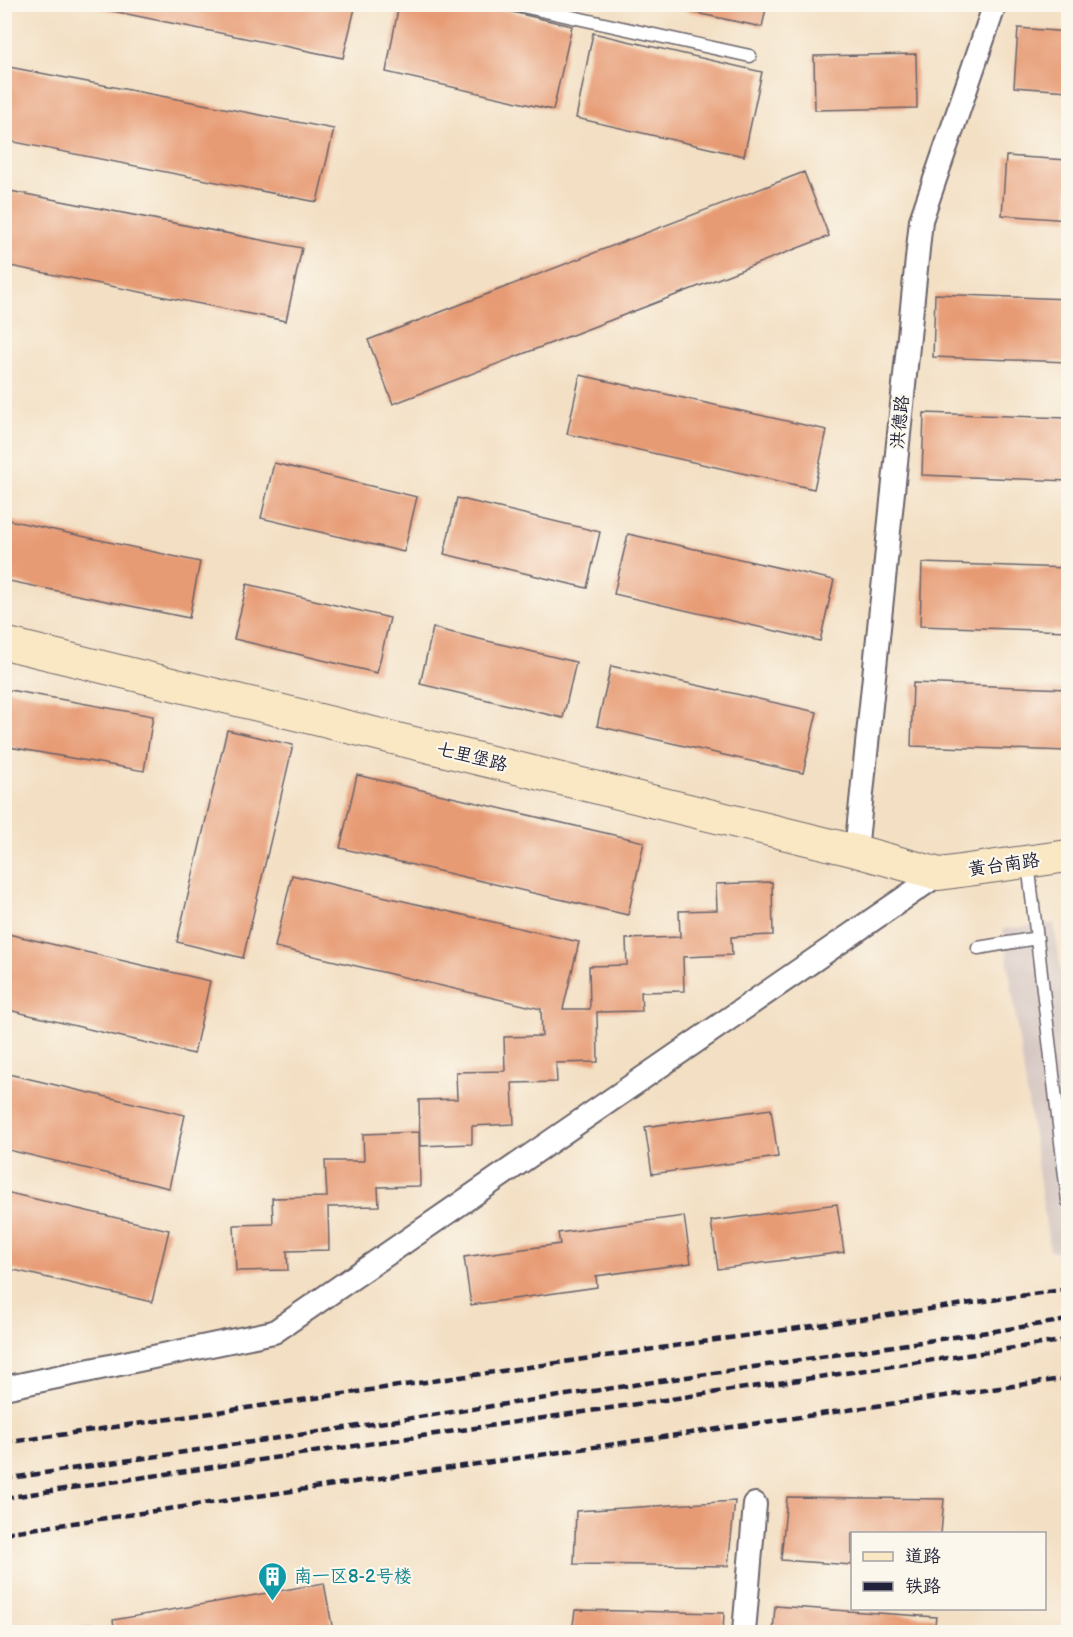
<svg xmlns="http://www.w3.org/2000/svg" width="1073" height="1637" viewBox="0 0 1073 1637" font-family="'Balsamiq Sans','LXGW WenKai TC',sans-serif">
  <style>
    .industrial { fill: #d0c0bc }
    .building { fill: #e79b75 }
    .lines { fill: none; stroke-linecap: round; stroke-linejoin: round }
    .service-casing { stroke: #6b646b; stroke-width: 15 }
    .minor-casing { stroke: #6b646b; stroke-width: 26 }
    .secondary-casing { stroke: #6b646b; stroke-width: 34 }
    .service { stroke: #fff; stroke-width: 12 }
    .minor { stroke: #fff; stroke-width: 22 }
    .secondary { stroke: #fae7c3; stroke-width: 32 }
    .rail { stroke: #22223b; stroke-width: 4.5; stroke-dasharray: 9 4.5; stroke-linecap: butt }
    .labels { text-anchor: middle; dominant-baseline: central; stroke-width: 4.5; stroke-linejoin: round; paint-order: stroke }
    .street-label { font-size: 18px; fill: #22223b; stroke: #fbf7ec }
    .culture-label { font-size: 18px; fill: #0d838f; stroke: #fbf7ec; text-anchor: start }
  </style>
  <rect width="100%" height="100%" fill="#fbf7ec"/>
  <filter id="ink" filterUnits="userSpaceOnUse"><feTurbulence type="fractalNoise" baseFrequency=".0167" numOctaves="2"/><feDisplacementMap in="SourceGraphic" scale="12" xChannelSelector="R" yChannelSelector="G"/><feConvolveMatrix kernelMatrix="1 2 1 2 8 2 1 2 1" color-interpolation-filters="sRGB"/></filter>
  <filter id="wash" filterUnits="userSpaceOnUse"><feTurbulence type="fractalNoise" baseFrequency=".008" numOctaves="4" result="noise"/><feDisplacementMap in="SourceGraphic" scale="24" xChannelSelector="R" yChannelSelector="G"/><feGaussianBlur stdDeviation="1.35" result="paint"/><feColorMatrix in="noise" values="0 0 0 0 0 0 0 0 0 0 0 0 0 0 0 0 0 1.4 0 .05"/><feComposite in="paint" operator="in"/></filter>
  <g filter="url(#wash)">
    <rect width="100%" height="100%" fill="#f3dfc3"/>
    <path class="industrial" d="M1054,923l14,99v228l-18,2 -47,-323z"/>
    <g id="blocks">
      <path class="building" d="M78,4h278l-13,54z
        M399,4h79l94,22 -19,84 -167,-38z
        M654,4h113l-5,23z
        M1018,28l50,4v59l-54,-4z
        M593,33l169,39 -18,84 -168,-38z
        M916,54l1,54 -102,2 -1,-54z
        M9,67l325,62 -17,73 -313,-62v-51z
        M1006,156l62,4v60l-66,-5z
        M804,172l25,64 -436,168 -25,-64z
        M5,190l297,58 -16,73 -281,-56z
        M935,294l133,5v63l-135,-5z
        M580,375l247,55 -13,59 -247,-55z
        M924,413l144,5v63l-146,-6z
        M274,463l143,34 -13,55 -143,-34z
        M457,498l143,34 -13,56 -143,-34z
        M4,519l196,43 -11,56 -185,-38z
        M628,534l206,46 -14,61 -206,-47z
        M922,563l146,5v63l-148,-5z
        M247,584l143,34 -13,55 -143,-34z
        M433,628l143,34 -13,56 -143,-34z
        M611,666l206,46 -14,61 -206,-47z
        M913,683l155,6v62l-157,-5z
        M4,689l149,27 -9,55 -140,-25z
        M227,730l66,15 -50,213 -66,-16z
        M357,775l287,67 -16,73 -288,-67z
        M292,875l287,67 -16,67h27l-1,-43 38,-1 -1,-26 54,-2 -1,-26 38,-1 -1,-26 56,-2 1,53 -42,2 1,18 -49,2 1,34 -43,1 1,19 -45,1 1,50 -42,1 1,19 -45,1 2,41 -42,2v18l-52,2 -1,-46 38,-1 -1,-27 49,-1 -1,-34 38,-1 -1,-27 -266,-62z
        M4,933l206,48 -16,73 -190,-45z
        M4,1073l181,42 -16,73 -165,-39z
        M771,1109l7,48 -126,17 -7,-47z
        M419,1132l1,54 -42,1 1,19 -51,1 1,43 -42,1 1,19 -52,1 -2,-46 39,-1 -1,-26 55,-1 -2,-36h39l-1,-27z
        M5,1192l164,38 -17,72 -147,-34z
        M837,1204l7,48 -126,17 -7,-48z
        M684,1216l7,47 -95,13 1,11 -126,18 -7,-48 96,-13 -2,-11z
        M787,1497l157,2 -3,35h-89v31l-71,-5z
        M735,1501l-7,65 -154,-2 2,-53z
        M324,1583l9,48 -218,1 -2,-12z
        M775,1606l161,11 -2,15h-161z
        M575,1610l149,3 -1,19h-151z
        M90,1626l2,6h-33v-1z"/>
    </g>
  </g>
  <g filter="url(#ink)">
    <use href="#blocks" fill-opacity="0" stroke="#6b646b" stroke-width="1.5"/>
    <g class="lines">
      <defs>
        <path id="service" d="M513,4l237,52
          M1028,863l40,338
          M978,948l59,-10"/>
        <path id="minor" d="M856,851l65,-631 74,-216
          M4,1388l270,-56 665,-458
          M744,1632l11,-128"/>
        <path id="secondary" d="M4,643l852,208 83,23 129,-18"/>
      </defs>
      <use href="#service" class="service-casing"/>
      <use href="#minor" class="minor-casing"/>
      <use href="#secondary" class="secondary-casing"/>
      <use href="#service" class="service"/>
      <use href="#minor" class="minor"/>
      <use href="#secondary" class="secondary"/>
      <path class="rail" d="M4,1443l1064,-154
        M4,1479l1064,-159
        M4,1498l1064,-158
        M4,1533l1064,-155"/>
    </g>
  </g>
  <defs>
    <symbol id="building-pin" viewBox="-11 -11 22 30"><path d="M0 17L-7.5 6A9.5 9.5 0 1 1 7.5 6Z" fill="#0f9aa8" stroke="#fbf7ec"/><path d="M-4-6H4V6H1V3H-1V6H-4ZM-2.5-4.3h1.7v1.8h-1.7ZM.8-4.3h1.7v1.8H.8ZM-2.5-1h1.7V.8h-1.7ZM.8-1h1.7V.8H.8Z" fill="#fff"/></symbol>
  </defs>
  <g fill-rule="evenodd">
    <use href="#building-pin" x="256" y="1560" width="33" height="45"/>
  </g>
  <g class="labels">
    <g class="street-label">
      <text transform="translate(900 422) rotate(-84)">洪德路</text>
      <text transform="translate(472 757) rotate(14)">七里堡路</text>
      <text transform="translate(1004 865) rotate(-8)">黄台南路</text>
    </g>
    <g class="culture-label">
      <text x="294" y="1576">南一区8-2号楼</text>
    </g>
  </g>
  <rect width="1073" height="1637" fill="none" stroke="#fbf7ec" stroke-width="24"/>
  <rect x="851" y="1532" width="195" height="78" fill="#fbf7ec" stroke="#a4a2a5" stroke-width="1.5"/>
  <rect x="863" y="1552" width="30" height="9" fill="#fae7c3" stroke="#a4a2a5" stroke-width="1.5"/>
  <text x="905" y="1562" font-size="18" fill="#22223b">道路</text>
  <rect x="863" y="1582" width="30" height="9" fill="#22223b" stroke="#a4a2a5" stroke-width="1.5"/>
  <text x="905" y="1592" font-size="18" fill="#22223b">铁路</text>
</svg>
